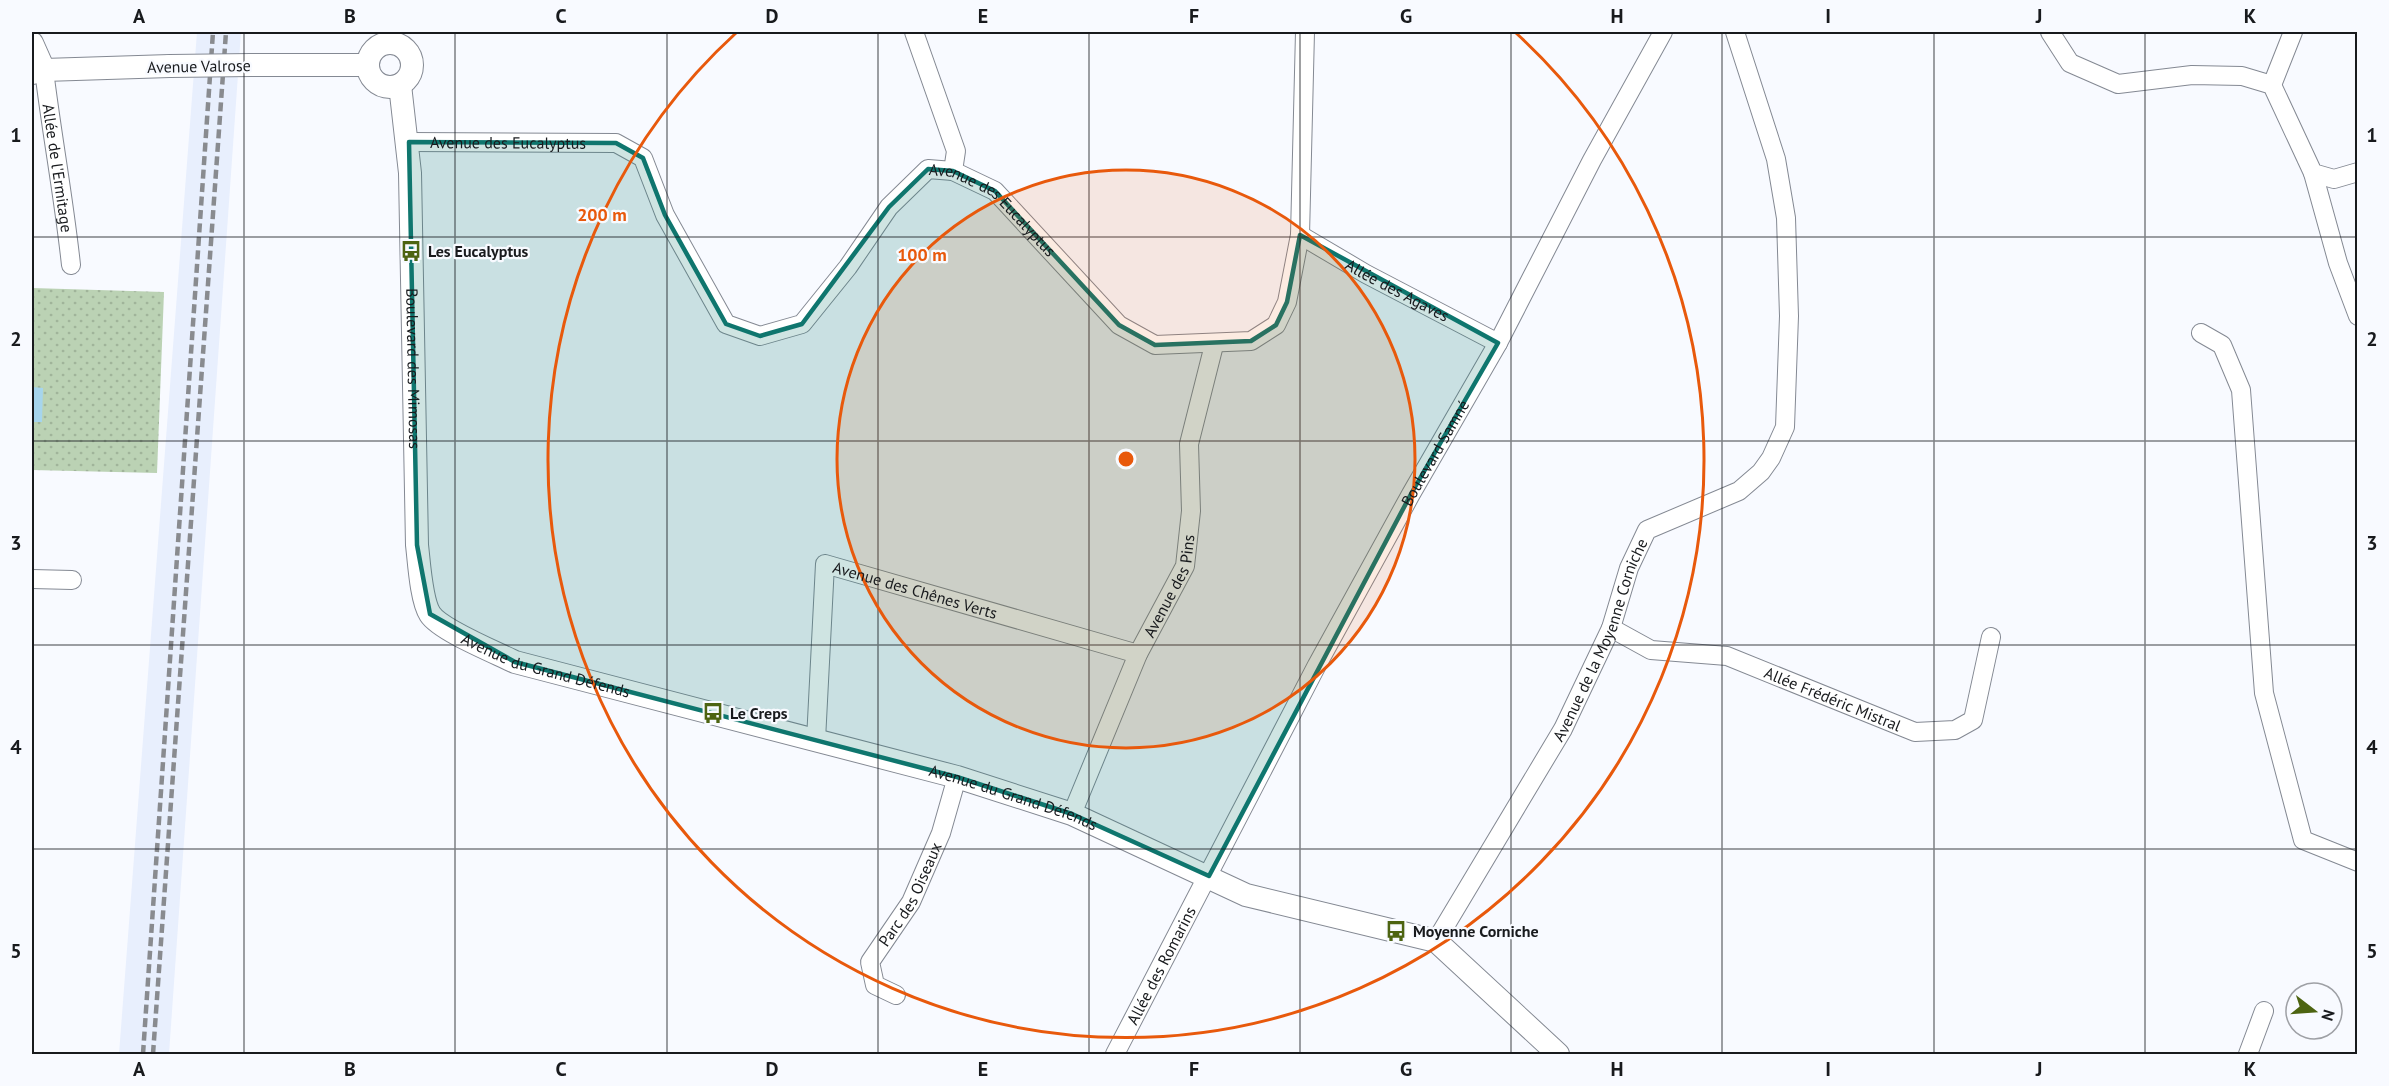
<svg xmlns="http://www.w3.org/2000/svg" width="2389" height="1086" viewBox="0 0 2389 1086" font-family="'PT Sans',sans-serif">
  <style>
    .built { fill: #e8effd }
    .park { fill: url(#park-dots) }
    .water { fill: #a6d5ed }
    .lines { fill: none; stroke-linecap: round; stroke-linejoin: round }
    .minor-casing { stroke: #848993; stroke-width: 20 }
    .tertiary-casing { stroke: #848993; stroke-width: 24 }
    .minor { stroke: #fff; stroke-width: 18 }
    .tertiary { stroke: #fff; stroke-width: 22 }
    .rail { stroke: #898b8f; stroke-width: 4.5; stroke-dasharray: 9 4.5; stroke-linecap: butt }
    .tertiary-bridge-casing { stroke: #848993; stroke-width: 24; stroke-linecap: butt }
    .tertiary-bridge { stroke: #fff; stroke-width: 22 }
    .marked { fill: #0f766e; fill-opacity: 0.2; stroke: #0f766e; stroke-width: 4.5; stroke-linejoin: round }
    .grid { fill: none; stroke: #181a1d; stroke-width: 1.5; stroke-opacity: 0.55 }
    .ring { fill: none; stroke: #e8590c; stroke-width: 3 }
    .labels { text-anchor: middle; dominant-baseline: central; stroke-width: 4.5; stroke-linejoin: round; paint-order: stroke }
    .street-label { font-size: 16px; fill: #181a1d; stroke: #f8faff }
    .poi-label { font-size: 16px; font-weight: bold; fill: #181a1d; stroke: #f8faff; text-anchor: start }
    .centre { fill: #e8590c; stroke: #f8faff; stroke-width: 3 }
    .ring-label { font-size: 18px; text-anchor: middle; font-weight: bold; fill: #e8590c; stroke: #f8faff; stroke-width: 4.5; stroke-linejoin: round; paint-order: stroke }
    .neatline { fill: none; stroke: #181a1d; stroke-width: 2 }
    .grid-label { font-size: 20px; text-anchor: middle; font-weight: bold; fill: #181a1d }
  </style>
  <defs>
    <pattern id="park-dots" width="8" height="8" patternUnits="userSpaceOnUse" patternTransform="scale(1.5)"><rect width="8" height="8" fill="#bbd2b4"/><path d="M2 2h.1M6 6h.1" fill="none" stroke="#a0b49a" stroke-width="1.8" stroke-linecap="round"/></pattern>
  </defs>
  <rect width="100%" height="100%" fill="#f8faff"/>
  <path class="built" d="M197,32h44l-72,1022h-50z"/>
  <path class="park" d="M32,288l132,4 -7,181 -125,-3z"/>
  <path class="water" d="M32,387l11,1 -1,34h-10z"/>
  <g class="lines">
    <defs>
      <g id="minor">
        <path d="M914,32l42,119 -3,20"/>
        <path d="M2050,32l20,31 48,21 74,-9 50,1 30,9 41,88 21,6 24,-7"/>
        <path id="s1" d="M44,70c8,66 20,129 27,195"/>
        <path d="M2272,85l21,-53"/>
        <path id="s2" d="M409,142l207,1 27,15 22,57 61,109 34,12 42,-12 46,-57 41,-60 39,-38 25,2 42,20 124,134 36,20 96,-4 25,-16 11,-23 13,-67 5,-203"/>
        <path d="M2313,173l25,90 20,53"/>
        <path id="s3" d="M1300,235l66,39 132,69"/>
        <path d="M2201,333l21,12 19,45 23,303 39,147 55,22"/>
        <path d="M32,579l40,1"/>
        <path id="s4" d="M1611,628l40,22 76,6 188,76 40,-2 18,-10 18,-83"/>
        <path id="s5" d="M816,740l9,-176 313,90"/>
        <path id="s6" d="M1072,814l66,-160 47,-88 6,-55 -2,-67 25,-99"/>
        <path id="s7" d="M1436,941l127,-212 48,-101 18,-60 18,-38 92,-39 22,-19 10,-14 14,-31 4,-111 -3,-98 -10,-59 -41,-127"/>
        <path id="s8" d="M896,995l-21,-10 -5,-23 41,-60 30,-69 16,-56"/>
        <path id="s9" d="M1115,1054l202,-389 94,-171 87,-151 94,-183 71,-128"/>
        <path d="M2248,1054l16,-43"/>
      </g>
      <g id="tertiary">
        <circle cx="390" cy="65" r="22"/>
        <path d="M32,43l12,27"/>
        <path d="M251,65h116"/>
        <path d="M32,73l12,-3 126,-4"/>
        <path id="s10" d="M400,85l10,88 7,372c2,16 4,55 13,69 10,16 67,39 85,48l442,115 115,37 174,81 190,46 122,113"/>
      </g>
    </defs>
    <use href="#minor" class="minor-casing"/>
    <use href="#tertiary" class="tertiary-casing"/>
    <use href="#minor" class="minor"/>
    <use href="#tertiary" class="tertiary"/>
    <path class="rail" d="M143,1054l70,-1022
      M153,1054l73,-1022"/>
    <defs>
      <path id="tertiary-bridge" d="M170,66l81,-1"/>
    </defs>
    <use href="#tertiary-bridge" class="tertiary-bridge-casing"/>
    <use href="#tertiary-bridge" class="tertiary-bridge"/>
  </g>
  <path class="marked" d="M409,142l207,1 27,15 22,57 61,109 34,12 42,-12 87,-117 39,-38 25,2 42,20 124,134 36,20 96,-4 25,-16 11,-23 13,-67 198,108 -87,151 -202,382 -137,-62 -115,-37 -442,-115 -85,-48 -13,-69z"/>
  <path class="grid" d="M244,32v1022M455,32v1022M667,32v1022M878,32v1022M1089,32v1022M1300,32v1022M1511,32v1022M1722,32v1022M1934,32v1022M2145,32v1022M32,237h2326M32,441h2326M32,645h2326M32,849h2326"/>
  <circle cx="1126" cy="459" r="289" fill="#e8590c" fill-opacity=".12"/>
  <g class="ring">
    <circle cx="1126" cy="459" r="289"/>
    <path d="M1516 33A578 578 0 1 1 736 33"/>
  </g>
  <defs>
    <symbol id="bus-bare" viewBox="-9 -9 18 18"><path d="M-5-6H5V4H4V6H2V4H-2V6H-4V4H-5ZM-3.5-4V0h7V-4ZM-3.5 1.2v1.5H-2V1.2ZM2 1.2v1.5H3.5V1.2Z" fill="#4d6411" stroke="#f8faff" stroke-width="2.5" paint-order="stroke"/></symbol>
  </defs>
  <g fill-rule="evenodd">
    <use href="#bus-bare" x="396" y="236" width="30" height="30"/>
    <use href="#bus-bare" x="698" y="698" width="30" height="30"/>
    <use href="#bus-bare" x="1381" y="916" width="30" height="30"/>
  </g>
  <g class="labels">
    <g class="street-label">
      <text transform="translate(199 66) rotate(-1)">Avenue Valrose</text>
      <text stroke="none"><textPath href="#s2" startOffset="99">Avenue des Eucalyptus</textPath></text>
      <text stroke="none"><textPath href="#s1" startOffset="99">Allée de l'Ermitage</textPath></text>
      <text stroke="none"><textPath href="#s2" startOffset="783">Avenue des Eucalyptus</textPath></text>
      <text stroke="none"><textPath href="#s3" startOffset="112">Allée des Agaves</textPath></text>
      <text stroke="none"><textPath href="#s10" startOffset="284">Boulevard des Mimosas</textPath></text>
      <text stroke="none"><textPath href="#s9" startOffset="681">Boulevard Samné</textPath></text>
      <text stroke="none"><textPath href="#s6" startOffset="249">Avenue des Pins</textPath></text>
      <text stroke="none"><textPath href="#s5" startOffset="270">Avenue des Chênes Verts</textPath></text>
      <text stroke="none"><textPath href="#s7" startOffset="344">Avenue de la Moyenne Corniche</textPath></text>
      <text stroke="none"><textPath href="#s10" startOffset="660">Avenue du Grand Défends</textPath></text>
      <text stroke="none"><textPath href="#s4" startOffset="236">Allée Frédéric Mistral</textPath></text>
      <text stroke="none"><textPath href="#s10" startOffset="1146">Avenue du Grand Défends</textPath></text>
      <text stroke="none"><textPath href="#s8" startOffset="126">Parc des Oiseaux</textPath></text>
      <text stroke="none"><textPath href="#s9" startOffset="100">Allée des Romarins</textPath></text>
    </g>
    <g class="poi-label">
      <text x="428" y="251">Les Eucalyptus</text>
      <text x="730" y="713">Le Creps</text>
      <text x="1413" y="931">Moyenne Corniche</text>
    </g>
  </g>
  <circle cx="1126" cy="459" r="9" class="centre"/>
  <g class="ring-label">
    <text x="602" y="221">200 m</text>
    <text x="922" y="261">100 m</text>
  </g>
  <rect width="2389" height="1086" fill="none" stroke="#f8faff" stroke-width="66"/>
  <g transform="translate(2314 1011) rotate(107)"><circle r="28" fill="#f8faff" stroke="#9ea0a5" stroke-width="1.5"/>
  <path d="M0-4.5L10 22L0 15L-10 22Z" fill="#4d6411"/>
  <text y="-9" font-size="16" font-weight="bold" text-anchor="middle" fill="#181a1d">N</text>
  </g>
  <rect x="33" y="33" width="2323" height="1020" class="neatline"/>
  <g class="grid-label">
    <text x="139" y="23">A</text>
    <text x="350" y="23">B</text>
    <text x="561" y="23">C</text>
    <text x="772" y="23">D</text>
    <text x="983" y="23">E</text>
    <text x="1194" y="23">F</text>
    <text x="1406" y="23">G</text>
    <text x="1617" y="23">H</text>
    <text x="1828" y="23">I</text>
    <text x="2039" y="23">J</text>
    <text x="2250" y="23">K</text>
    <text x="16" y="142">1</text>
    <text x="2372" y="142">1</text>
    <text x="16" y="346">2</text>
    <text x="2372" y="346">2</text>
    <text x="16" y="550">3</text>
    <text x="2372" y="550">3</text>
    <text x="16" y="754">4</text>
    <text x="2372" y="754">4</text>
    <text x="16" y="958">5</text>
    <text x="2372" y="958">5</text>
    <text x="139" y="1076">A</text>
    <text x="350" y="1076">B</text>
    <text x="561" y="1076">C</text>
    <text x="772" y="1076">D</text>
    <text x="983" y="1076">E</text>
    <text x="1194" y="1076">F</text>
    <text x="1406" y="1076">G</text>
    <text x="1617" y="1076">H</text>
    <text x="1828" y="1076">I</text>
    <text x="2039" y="1076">J</text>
    <text x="2250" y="1076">K</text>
  </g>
</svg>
